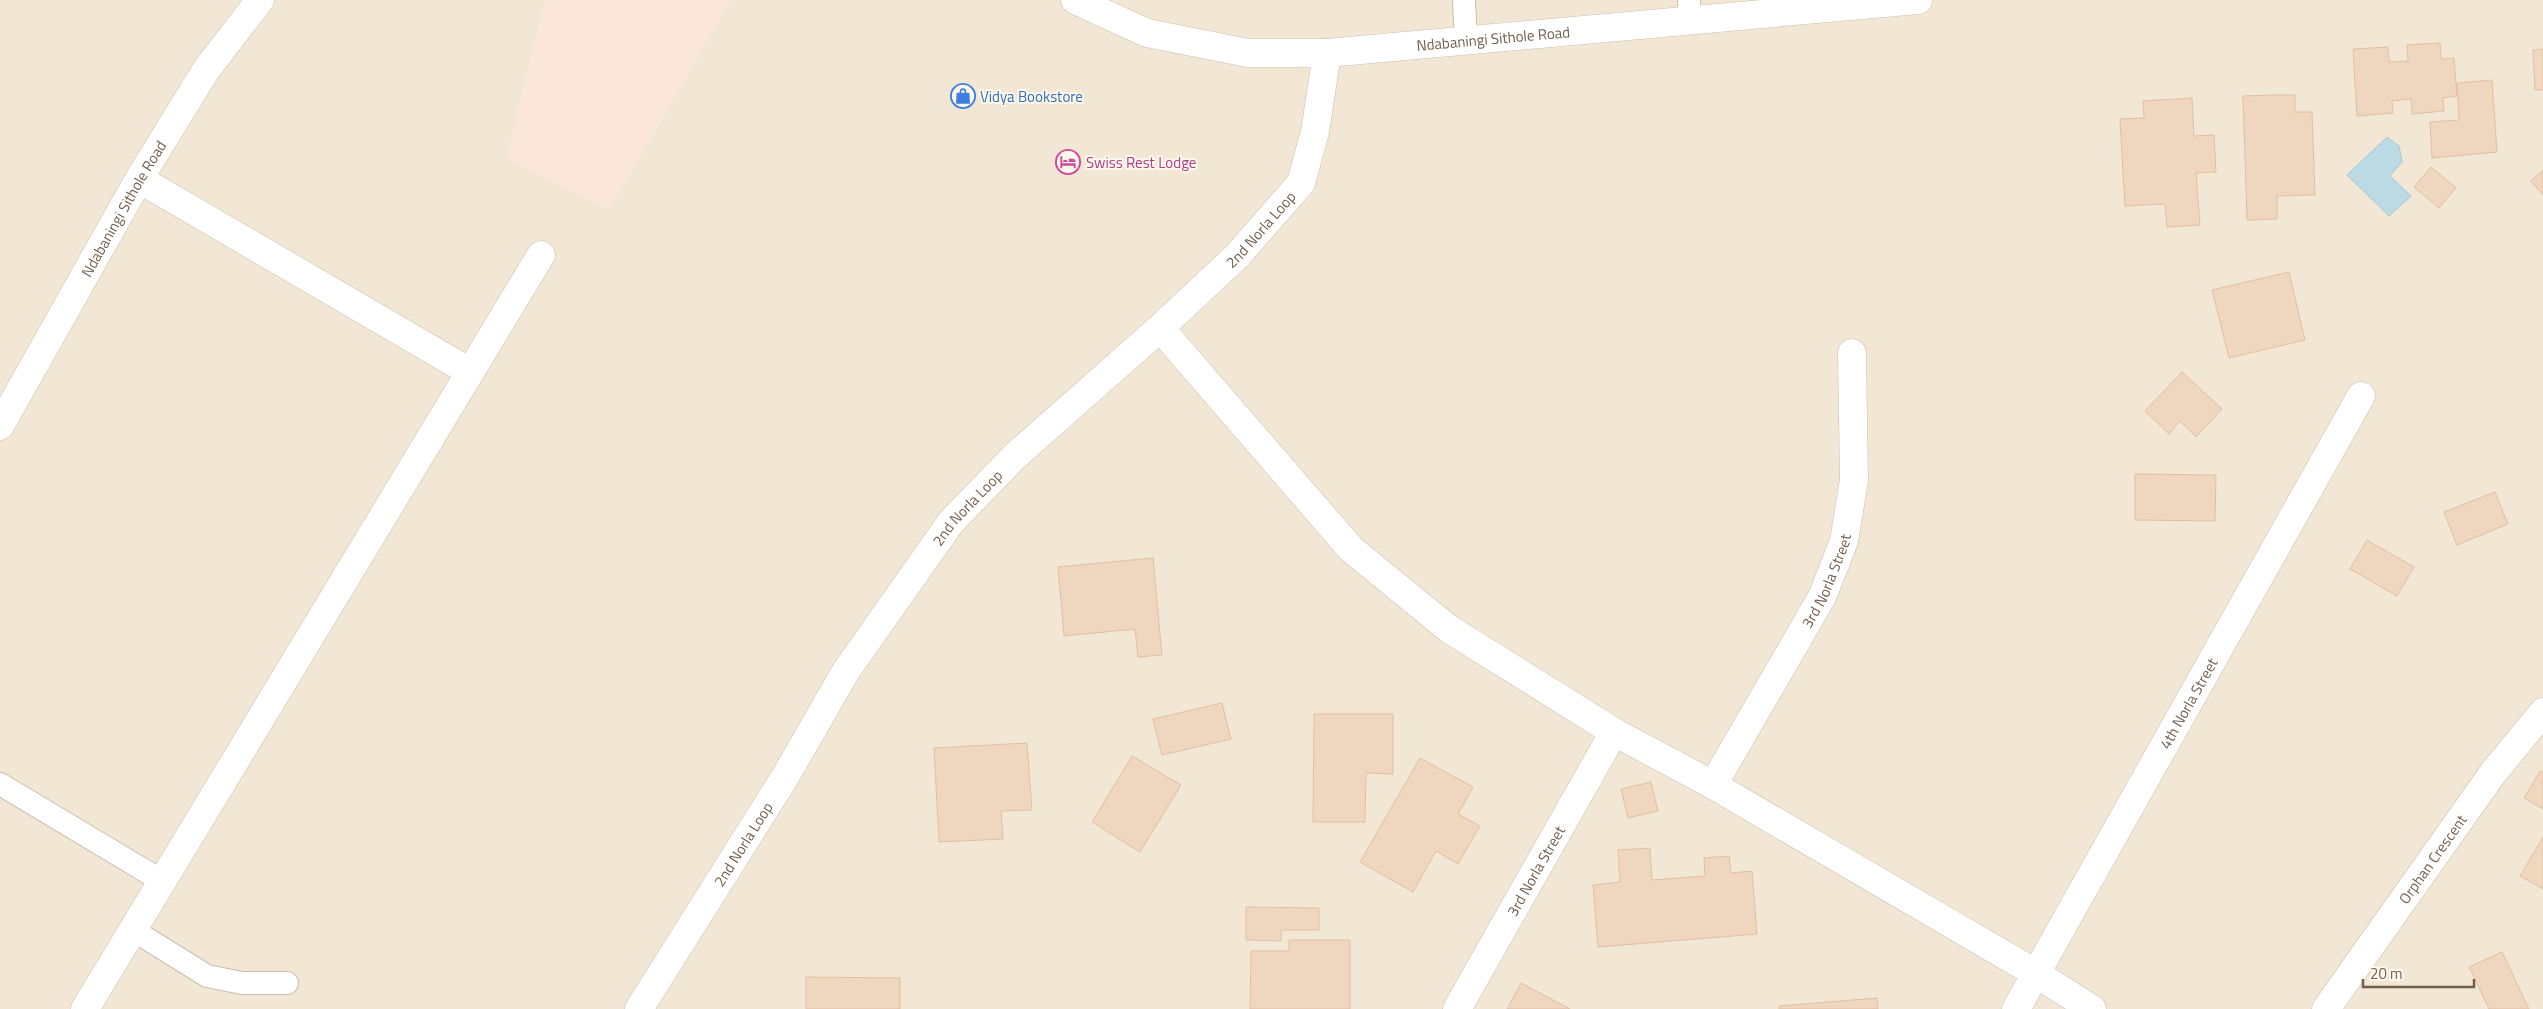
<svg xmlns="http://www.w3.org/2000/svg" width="2543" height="1009" viewBox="0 0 2543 1009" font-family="'Titillium Web',sans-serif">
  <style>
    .residential { fill: #f2e7d4 }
    .commercial { fill: #fbe7da }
    .water { fill: #bbdae4; stroke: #a2c9d5 }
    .building { fill: #efd6bf; stroke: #e1bfa0 }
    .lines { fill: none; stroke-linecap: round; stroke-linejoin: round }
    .lane-casing { stroke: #ccbdac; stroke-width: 24 }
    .street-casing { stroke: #ccbdac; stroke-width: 29 }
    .secondary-casing { stroke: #cfbeaa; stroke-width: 29 }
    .lane { stroke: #fff; stroke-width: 22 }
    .street { stroke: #fff; stroke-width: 28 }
    .secondary { stroke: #fff; stroke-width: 28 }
    .labels { text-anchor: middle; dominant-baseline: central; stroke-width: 4; stroke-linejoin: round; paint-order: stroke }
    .street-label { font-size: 15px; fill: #735d4c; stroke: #fef9ec }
    .shop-label { font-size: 15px; fill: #366cbe; stroke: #fef9ec; text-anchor: start }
    .hotel-label { font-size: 15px; fill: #b23c85; stroke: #fef9ec; text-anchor: start }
  </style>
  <rect width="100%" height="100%" fill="#fbf5e6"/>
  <path class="residential" d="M0,0h2543v1009h-2543z"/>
  <path class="commercial" d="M545,0h186l-121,209 -104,-50z"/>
  <path class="water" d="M2387,137l12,9 3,16 -12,14 21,20 -22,20 -42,-41z"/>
  <path class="building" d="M2440,43l1,16 13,-1 3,38 -14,2 1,13 -32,3 -1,-15 -19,2 1,12 -36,3 -4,-67 35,-2 1,15 19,-1 -1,-16z
    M2543,49v41h-8l-2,-40z
    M2492,80l5,72 -65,6 -2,-36 29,-2 -2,-37z
    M2274,95h21v17h17l3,83 -38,1v23l-30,1 -4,-124z
    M2192,98l2,38 20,-1 2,37 -20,1 4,52 -33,2 -2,-23 -40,2 -5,-87 24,-1 -1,-17z
    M2431,167l25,21 -17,20 -25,-21z
    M2543,170v25l-12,-14z
    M2289,272l16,68 -76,18 -17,-68z
    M2182,372l40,37 -26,28 -16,-16 -11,13 -24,-23z
    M2135,474l81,1 -1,46 -80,-1z
    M2495,492l13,32 -51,21 -13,-33z
    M2367,540l47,27 -17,29 -47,-27z
    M1153,558l9,97 -24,2 -3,-28 -71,7 -6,-69z
    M1222,703l9,36 -69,16 -9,-36z
    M1314,714h79v60l-27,-1 -1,49h-52z
    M1027,743l5,67 -31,1 2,28 -64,3 -5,-94z
    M1132,756l49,29 -41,67 -48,-30z
    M1420,758l53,29 -15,27 22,12 -22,38 -22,-13 -23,41 -53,-30z
    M2540,771l3,1v37l-19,-11z
    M1651,782l7,29 -30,7 -7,-29z
    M2543,837v52l-23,-13z
    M1650,848l2,32 53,-4 -1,-18 25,-2 2,17 21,-2 5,63 -159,13 -5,-62 27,-3 -2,-32z
    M1246,907l73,1v22h-38v11l-35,-1z
    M1289,940h61v69h-100l1,-58h38z
    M2502,952l27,57h-40l-20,-42z
    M806,977l94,1v31h-94z
    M1521,983l49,26h-63z
    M1877,998l1,11h-99v-3z"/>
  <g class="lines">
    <defs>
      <path id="lane" d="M1464,0l2,42
        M1689,0l1,21
        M0,784l162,97
        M133,930l74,46 35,7h45"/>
      <g id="street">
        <path d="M139,179l331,193"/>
        <path d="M1160,328l191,221 98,80 165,103 99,53 324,189 55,35"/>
        <path id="s1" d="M1713,785l109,-188 22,-56 10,-61 -2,-127"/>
        <path d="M85,1009l456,-754"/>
        <path id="s2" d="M639,1009l146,-232 61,-106 105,-149 64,-66 145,-128 77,-72 64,-73 14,-51 12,-79"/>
        <path id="s3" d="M1457,1009l157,-277"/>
        <path id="s4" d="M2016,1009l345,-613"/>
      </g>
      <g id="secondary">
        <path id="s5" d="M1075,0l72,33 101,20h79l591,-53"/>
        <path id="s6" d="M0,426l139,-247 67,-109 54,-70"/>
        <path id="s7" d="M2326,1009l167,-236 50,-61"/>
      </g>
    </defs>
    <use href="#lane" class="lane-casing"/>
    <use href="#street" class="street-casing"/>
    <use href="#secondary" class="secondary-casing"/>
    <use href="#lane" class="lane"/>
    <use href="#street" class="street"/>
    <use href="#secondary" class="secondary"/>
  </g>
  <defs>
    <symbol id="shop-ring" viewBox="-11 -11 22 22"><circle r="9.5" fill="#fef9ec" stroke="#3f7fe0" stroke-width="1.5"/><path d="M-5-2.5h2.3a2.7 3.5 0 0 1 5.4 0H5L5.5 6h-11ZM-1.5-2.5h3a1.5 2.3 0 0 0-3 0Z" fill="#3f7fe0"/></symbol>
    <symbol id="hotel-ring" viewBox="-11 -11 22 22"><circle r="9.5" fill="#fef9ec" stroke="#d1479c" stroke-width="1.5"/><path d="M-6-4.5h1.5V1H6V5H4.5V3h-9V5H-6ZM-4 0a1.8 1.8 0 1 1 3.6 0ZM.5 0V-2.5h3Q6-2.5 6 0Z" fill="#d1479c"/></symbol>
  </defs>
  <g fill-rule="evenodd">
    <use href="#shop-ring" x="949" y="82" width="28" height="28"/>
    <use href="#hotel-ring" x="1054" y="148" width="28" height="28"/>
  </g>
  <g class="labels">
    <g class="street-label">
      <text stroke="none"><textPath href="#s5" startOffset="428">Ndabaningi Sithole Road</textPath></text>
      <text stroke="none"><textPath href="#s6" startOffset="250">Ndabaningi Sithole Road</textPath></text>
      <text stroke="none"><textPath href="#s2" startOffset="1005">2nd Norla Loop</textPath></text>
      <text stroke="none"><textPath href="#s2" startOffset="600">2nd Norla Loop</textPath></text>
      <text stroke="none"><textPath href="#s1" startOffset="234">3rd Norla Street</textPath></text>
      <text stroke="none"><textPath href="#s4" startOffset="351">4th Norla Street</textPath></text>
      <text stroke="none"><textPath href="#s2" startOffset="195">2nd Norla Loop</textPath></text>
      <text stroke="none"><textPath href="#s7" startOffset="184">Orphan Crescent</textPath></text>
      <text stroke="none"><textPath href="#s3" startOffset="159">3rd Norla Street</textPath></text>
    </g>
    <g class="shop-label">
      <text x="980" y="96">Vidya Bookstore</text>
    </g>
    <g class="hotel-label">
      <text x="1086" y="162">Swiss Rest Lodge</text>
    </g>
  </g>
  <path d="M2363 979v8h111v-8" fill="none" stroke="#735d4c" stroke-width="2.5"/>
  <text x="2370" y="979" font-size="15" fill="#735d4c" stroke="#fef9ec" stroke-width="4" paint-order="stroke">20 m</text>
</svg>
